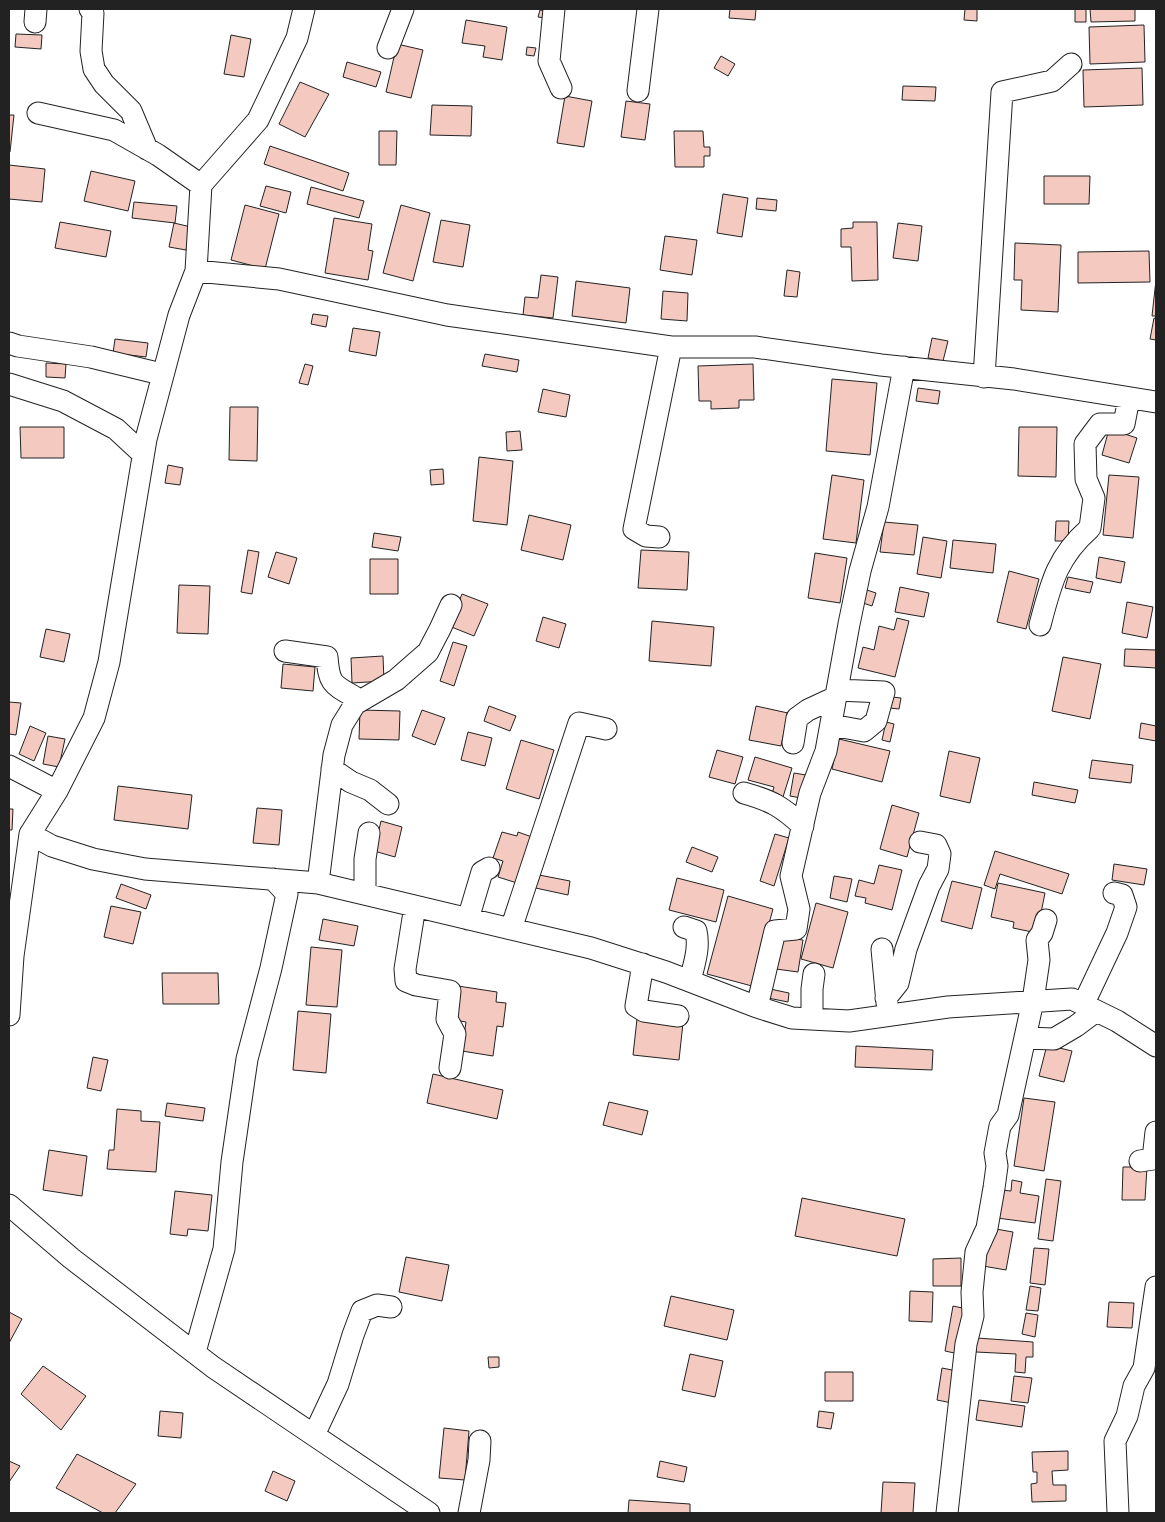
<svg xmlns="http://www.w3.org/2000/svg" width="1165" height="1522" viewBox="0 0 1165 1522" font-family="'Fira Sans Condensed',sans-serif">
  <style>
    .building { fill: #f3c9c0; stroke: #222 }
    .lines { fill: none; stroke-linecap: round; stroke-linejoin: round }
    .minor-casing { stroke: #222; stroke-width: 23 }
    .minor { stroke: #fff; stroke-width: 21 }
  </style>
  <rect width="100%" height="100%" fill="#fff"/>
  <path class="building" d="M730,9h26l-1,11 -26,-2z
    M965,9h12v12l-13,-1z
    M1075,9h11v13h-11z
    M1090,9h45v12l-44,1z
    M540,10l7,1 -2,7 -7,-1z
    M466,20l41,7 -5,33 -19,-3 2,-11 -23,-3z
    M1144,25l1,37 -55,2 -1,-37z
    M16,34l26,1 -1,14 -26,-2z
    M231,35l20,4 -7,38 -20,-3z
    M397,44l26,6 -12,48 -25,-6z
    M527,47l9,1 -2,8 -8,-1z
    M721,56l14,8 -7,12 -14,-8z
    M347,62l34,10 -5,15 -33,-10z
    M1142,68l1,37 -59,2 -1,-37z
    M300,82l29,12 -24,43 -26,-13z
    M903,86l33,1 -1,14 -33,-1z
    M565,96l27,5 -8,46 -27,-4z
    M626,101l24,3 -5,36 -24,-3z
    M432,105l40,1 -1,30 -41,-1z
    M9,115h5l-4,37h-1z
    M379,131h18l-1,34h-17z
    M674,131h29l1,16h6v9h-6v11h-29z
    M270,146l79,27 -6,18 -79,-27z
    M9,165l36,4 -3,33 -33,-3z
    M91,171l44,10 -7,30 -44,-10z
    M1044,176h46l-1,28h-45z
    M266,186l25,6 -5,21 -26,-7z
    M311,187l53,14 -5,17 -52,-14z
    M723,194l25,4 -6,39 -25,-4z
    M757,198l20,2 -1,11 -20,-2z
    M134,202l43,4 -2,17 -43,-5z
    M245,205l34,9 -14,55 -34,-9z
    M401,205l29,8 -17,68 -30,-8z
    M334,218l38,6 -4,26 5,1 -5,29 -43,-7z
    M441,220l29,5 -7,42 -30,-5z
    M60,222l51,9 -5,26 -51,-9z
    M853,222h24l1,58 -26,1 -1,-34h-10v-18l12,-1z
    M174,223l17,4 -5,23 -17,-3z
    M898,223l24,3 -4,35 -25,-3z
    M665,236l32,4 -5,35 -32,-5z
    M1015,243l46,2 -3,67 -37,-2 1,-30h-8z
    M1149,251l1,31 -72,1v-31z
    M787,270l13,2 -3,25 -13,-1z
    M541,275l17,2 -5,41 -30,-3 2,-18 13,1z
    M1156,280v36h-4z
    M576,281l54,7 -4,35 -54,-7z
    M663,291l25,2 -1,28 -26,-2z
    M313,314l15,2 -2,11 -15,-3z
    M1154,318l2,1v21l-6,-1z
    M353,328l27,4 -4,24 -27,-5z
    M932,338l16,3 -5,20 -15,-3z
    M115,339l33,4 -2,14 -33,-4z
    M485,354l34,6 -2,12 -35,-6z
    M46,363l20,1 -1,14 -19,-1z
    M305,364l8,2 -5,19 -9,-2z
    M753,364l1,36h-15v8l-28,1v-8h-12l-1,-35z
    M832,379l45,4 -7,72 -44,-4z
    M918,388l22,3 -2,13 -22,-3z
    M543,389l27,6 -4,22 -28,-5z
    M230,407h28l-1,54 -28,-1z
    M20,427h44v31h-43z
    M1019,427h38l-1,50 -38,-1z
    M1109,429l28,9 -8,25 -27,-8z
    M520,431l2,19 -15,1 -1,-19z
    M479,457l34,4 -6,64 -34,-4z
    M168,465l15,3 -3,17 -15,-2z
    M443,469l1,15 -13,1 -1,-15z
    M832,475l32,5 -8,63 -33,-4z
    M1109,475l30,2 -6,61 -30,-3z
    M529,515l42,10 -8,35 -42,-10z
    M1056,521h13l-1,20h-13z
    M884,522l34,3 -4,30 -34,-3z
    M374,533l27,4 -3,14 -26,-4z
    M923,537l24,4 -6,37 -24,-4z
    M953,540l43,4 -3,29 -43,-5z
    M248,550l11,2 -7,42 -11,-2z
    M641,550l48,2 -2,38 -49,-2z
    M276,552l21,6 -8,26 -21,-7z
    M815,553l32,5 -7,45 -32,-5z
    M1099,557l26,5 -4,21 -25,-5z
    M370,559h28v35h-28z
    M1009,571l30,8 -13,50 -29,-7z
    M1068,577l25,5 -3,11 -25,-5z
    M179,585l31,1 -2,48 -31,-1z
    M900,587l29,6 -5,24 -29,-5z
    M867,590l9,3 -4,13 -9,-3z
    M462,594l26,10 -14,32 -25,-10z
    M1127,602l26,5 -6,31 -25,-5z
    M543,617l23,7 -7,24 -23,-7z
    M897,618l12,3 -14,56 -37,-9 5,-21 11,3 5,-24 15,4z
    M652,621l62,6 -3,39 -62,-5z
    M46,629l24,5 -6,28 -24,-5z
    M453,642l14,4 -13,40 -14,-5z
    M1125,649l31,1v18l-32,-2z
    M383,656l1,25 -32,2 -1,-25z
    M1063,657l38,7 -11,55 -38,-8z
    M283,664l32,3 -2,24 -32,-3z
    M892,697l9,1 -2,11 -9,-1z
    M9,702l12,1 -5,32 -7,-1z
    M489,706l27,10 -6,15 -26,-10z
    M756,706l32,7 -7,33 -32,-6z
    M360,710l40,1 -1,29 -40,-1z
    M422,710l23,8 -10,27 -23,-9z
    M886,722l8,2 -4,18 -8,-2z
    M1141,723l15,3v15l-17,-3z
    M30,726l16,7 -12,28 -15,-7z
    M468,732l24,6 -7,28 -24,-6z
    M48,736l17,3 -6,28 -16,-3z
    M839,739l51,12 -8,31 -50,-13z
    M521,740l33,10 -15,49 -33,-10z
    M717,750l26,7 -8,27 -26,-7z
    M949,751l31,7 -10,45 -30,-7z
    M755,757l37,11 -9,29 -11,-3 2,-7 -26,-7z
    M1092,760l41,5 -2,18 -42,-5z
    M794,773l12,2 -5,23 -11,-2z
    M1034,782l44,8 -3,13 -43,-8z
    M118,786l74,9 -4,34 -74,-9z
    M892,805l27,8 -12,44 -27,-8z
    M257,808l25,2 -3,35 -26,-2z
    M9,809h4l-1,21h-3z
    M381,821l21,6 -7,30 -21,-6z
    M502,832l15,4 1,-4 14,5 -15,46 -19,-6 5,-16 -10,-3z
    M775,834l14,4 -15,48 -14,-5z
    M692,847l26,10 -6,15 -26,-10z
    M995,851l74,23 -7,20 -62,-20 -5,15 -11,-4z
    M1114,864l33,5 -3,16 -32,-5z
    M879,865l23,5 -10,40 -27,-7 1,-5 -11,-2 4,-16 15,4z
    M534,874l36,7 -2,14 -37,-8z
    M834,876l18,3 -5,23 -17,-4z
    M677,878l47,12 -8,32 -47,-12z
    M952,881l30,7 -10,41 -31,-8z
    M998,883l47,10 -8,40 -24,-5 1,-6 -23,-5z
    M121,884l30,11 -5,14 -30,-11z
    M728,896l45,13 -21,77 -45,-12z
    M816,903l32,9 -15,56 -32,-9z
    M111,906l30,6 -8,32 -29,-7z
    M323,919l35,7 -4,20 -35,-6z
    M780,937l23,3 -5,32 -22,-3z
    M311,947l31,3 -5,57 -31,-2z
    M162,973h56l1,31h-56z
    M458,986l39,6 -1,10 10,1 -3,24 -6,-1 -4,30 -31,-5 4,-29 -12,-2z
    M770,989l19,4 -1,9 -20,-4z
    M298,1011l33,3 -5,59 -33,-3z
    M637,1019l46,4 -4,37 -46,-5z
    M1047,1045l25,6 -8,31 -25,-6z
    M856,1046l77,4 -1,20 -77,-3z
    M93,1057l15,3 -7,31 -14,-3z
    M433,1074l70,16 -6,29 -70,-16z
    M1024,1098l31,4 -11,69 -30,-5z
    M609,1102l39,9 -6,24 -39,-10z
    M167,1103l38,5 -2,13 -38,-5z
    M117,1109l24,2v10l19,1 -4,50 -49,-3 2,-19h5z
    M49,1150l38,6 -5,40 -39,-6z
    M1123,1167h24l-2,33h-23z
    M1046,1179l15,2 -8,60 -15,-2z
    M1012,1180l10,2 -2,11 19,3 -4,27 -38,-5 4,-28 10,1z
    M175,1191l37,4 -4,36 -20,-2 -1,7 -17,-2z
    M802,1198l103,21 -8,37 -102,-20z
    M990,1228l23,4 -7,38 -23,-4z
    M1034,1248l15,1 -4,36 -15,-2z
    M406,1257l43,8 -7,36 -43,-9z
    M961,1258v28h-28v-27z
    M1030,1286l11,2 -3,23 -12,-1z
    M910,1291l23,1 -1,30 -23,-1z
    M671,1296l63,14 -7,30 -63,-14z
    M1109,1302l25,1 -2,25 -25,-1z
    M953,1306l14,3 -8,45 -14,-3z
    M9,1312l13,7 -13,24z
    M1026,1313l12,2 -3,22 -13,-3z
    M977,1338l56,4v15h-7l-1,16 -10,-1 1,-18 -40,-2z
    M690,1354l33,7 -8,36 -33,-7z
    M488,1357h11v10l-10,1z
    M43,1366l43,30 -25,34 -40,-36z
    M942,1368l15,3 -5,32 -15,-3z
    M825,1372h28v29h-28z
    M1014,1376l18,2 -4,25 -17,-2z
    M979,1400l46,6 -3,21 -46,-7z
    M160,1411l23,2 -2,25 -23,-2z
    M819,1411l15,2 -3,16 -14,-2z
    M444,1428l25,3 -4,49 -26,-2z
    M1068,1451v19l-16,1 1,14h13v16l-34,1 -1,-18 6,-1v-11h-4l-1,-20z
    M77,1454l59,30 -21,29h-12l-47,-25z
    M9,1461l11,5 -11,16z
    M660,1461l27,6 -3,15 -27,-5z
    M273,1471l22,10 -8,20 -22,-10z
    M883,1482l32,1 -2,30h-32z
    M629,1500l61,4v9h-62z"/>
  <g class="lines">
    <defs>
      <path id="minor" d="M90,9l3,4 -2,38 3,18 10,15 27,27 16,38
        M554,9l-5,52 12,27
        M35,22l1,-13
        M388,48l15,-39
        M638,91l10,-82
        M38,113l76,17 44,25 43,30
        M196,271l83,8 168,36 224,32h84l126,18 133,14 142,23
        M9,343l9,3 73,11 62,15 10,1
        M984,377l18,-285 50,-11 19,-17
        M9,384l54,17 53,28 27,25
        M659,537l-13,-1 -12,-7 37,-182
        M1040,625c11,-42 17,-68 50,-97l4,-30 -8,-19 -1,-35 15,-20h24l5,-26
        M285,651l42,6c2,25 4,27 26,39l2,8 -13,21 -8,30 -16,128
        M355,704l41,-24 32,-28 12,-23 11,-24
        M831,725l33,6 12,-10 8,-29 -47,-2
        M793,743l4,-25 11,-8 28,-13
        M9,766l48,25
        M332,769l19,13 19,8 18,14
        M744,793c28,8 37,13 59,33
        M30,834l22,12 41,13 52,10 173,14 273,65 75,24 91,35 35,11 57,3 99,-14 124,-8 45,22 39,25
        M365,894v-35l4,-26
        M415,906l-10,63 1,12 10,4 34,6 -3,28 8,15 -5,34
        M468,919l14,-47 7,-4
        M684,927l12,4c4,17 -2,33 -6,50
        M511,929l68,-206 27,6
        M882,949l5,54
        M643,964l-7,42 8,5 34,5
        M886,998l12,-15 8,-34 12,-33 11,-30 9,-17 2,-15 -4,-9 -16,-3
        M1083,1005l34,-72 9,-26 -4,-12 -8,-2
        M757,1007l18,-76 21,-2 3,-20 -8,-33 19,-83 16,-42 23,-127 11,-53 18,-64 26,-140
        M9,1015l4,-59 17,-122 27,-43 37,-73 15,-56 37,-223 33,-124 17,-44 5,-86 57,-65 39,-82 7,-29
        M812,1019v-30l2,-15
        M1025,1038l29,1 22,-13 20,-15
        M1140,1161l13,-2 3,-27
        M9,1205l62,53 142,109 216,146
        M195,1352l29,-103 8,-87 15,-103 24,-91 16,-74 -14,-15
        M314,1435l24,-51 15,-49 9,-24 15,-6 14,2
        M469,1513l10,-53 1,-19
        M947,1513l19,-169 7,-28 -1,-24 4,-40 11,-24 7,-40 3,-22 -2,-13 5,-27 8,-11 25,-114 6,-41 -2,-20 5,-7 4,-13
        M1118,1513l-3,-72 12,-25 7,-30 10,-18 12,-81"/>
    </defs>
    <use href="#minor" class="minor-casing"/>
    <use href="#minor" class="minor"/>
  </g>
  <rect width="1165" height="1522" fill="none" stroke="#222222" stroke-width="20"/>
</svg>
